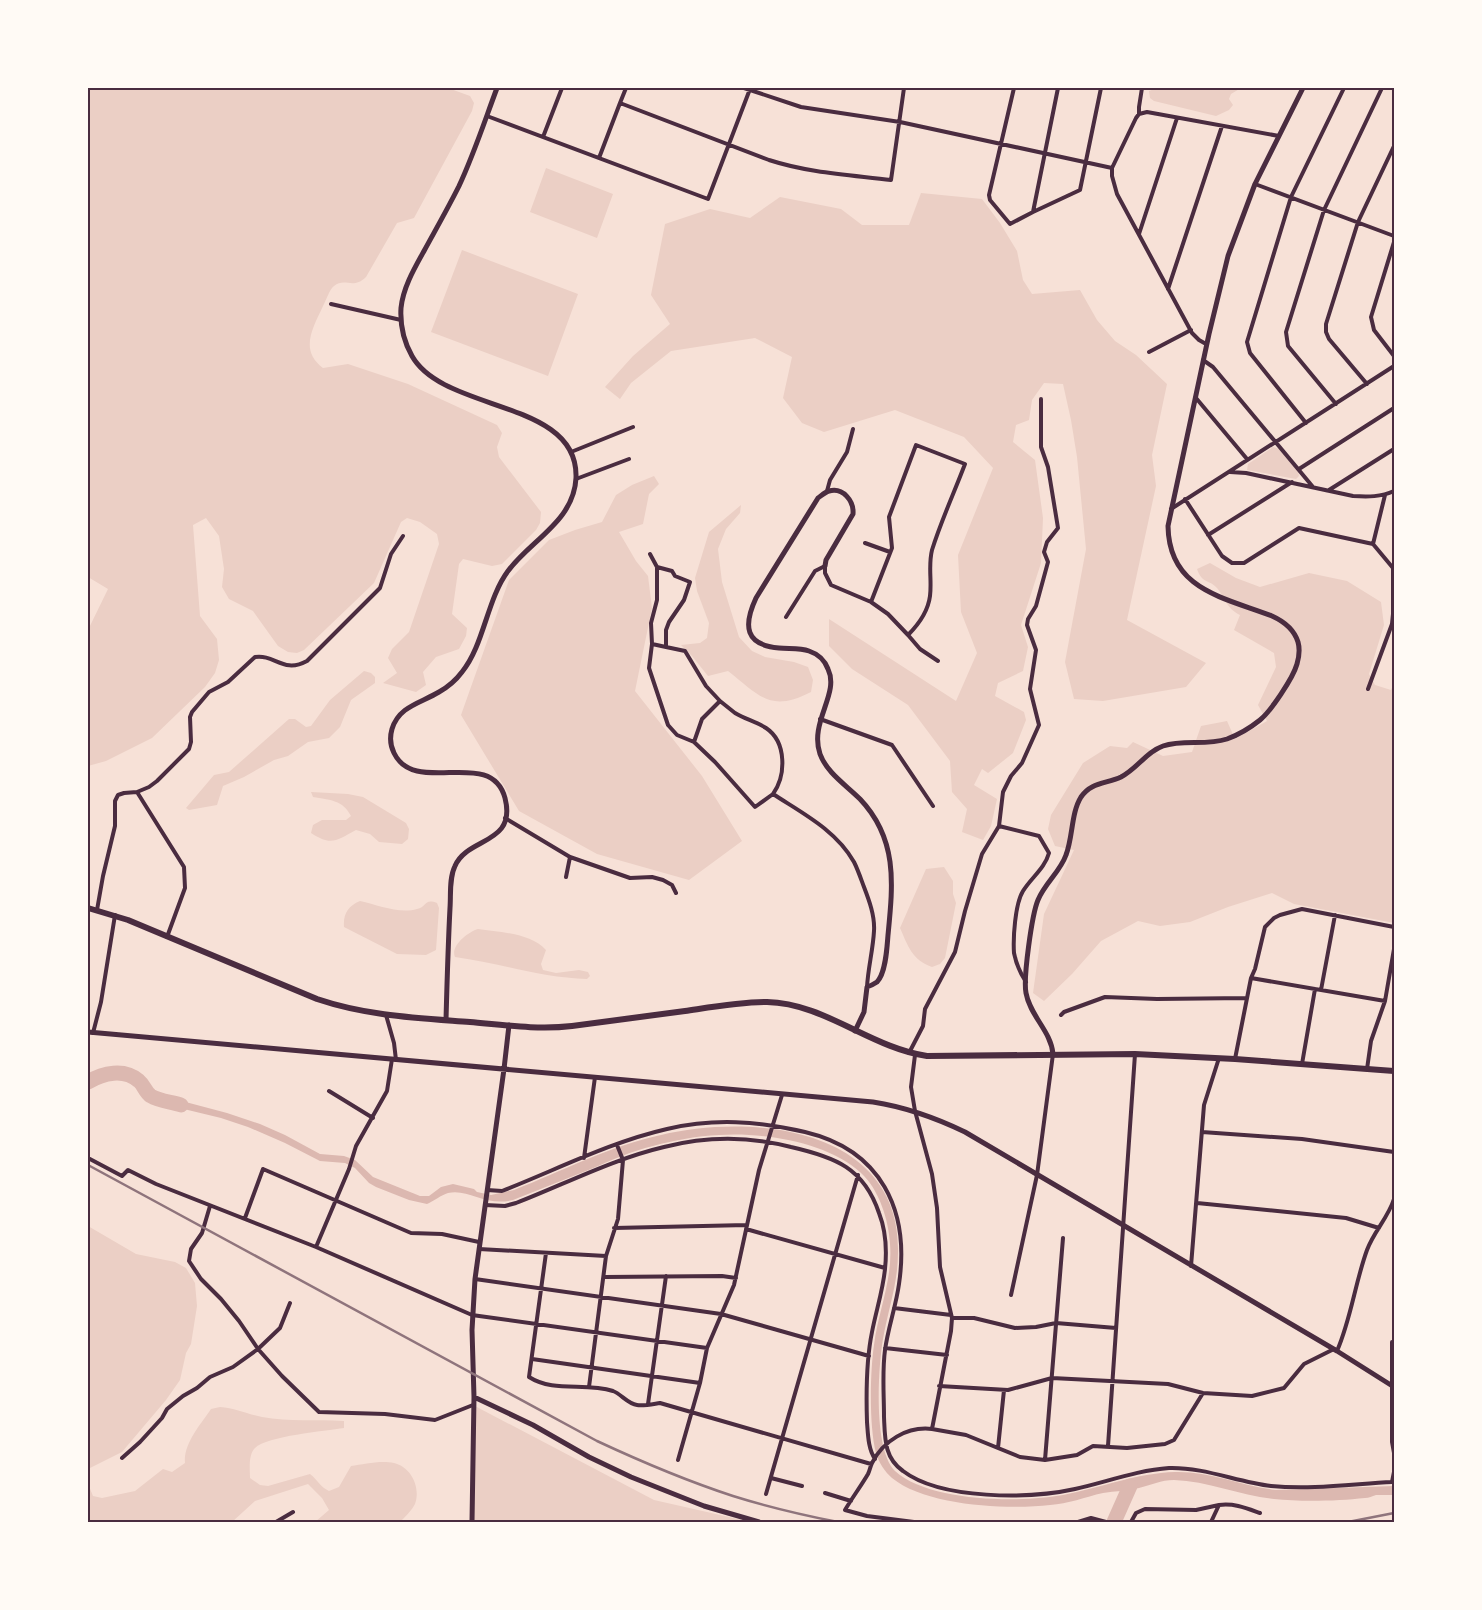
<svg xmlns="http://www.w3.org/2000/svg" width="1482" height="1610" viewBox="0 0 1482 1610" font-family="Montserrat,sans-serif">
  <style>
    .green { fill: #ebcfc5 }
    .water { fill: #dcb8b0 }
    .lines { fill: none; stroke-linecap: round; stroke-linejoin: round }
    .river { stroke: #dcb8b0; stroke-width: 15 }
    .minor { stroke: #4a2c40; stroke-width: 4 }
    .tertiary { stroke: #4a2c40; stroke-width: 5 }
    .primary { stroke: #4a2c40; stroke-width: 6 }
    .rail { stroke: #8f747c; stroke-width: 2.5 }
    .neatline { fill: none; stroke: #4a2c40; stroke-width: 2 }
  </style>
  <rect width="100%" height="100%" fill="#f7e1d7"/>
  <path class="green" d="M88,88h360l22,8 4,7 -2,8 -58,107 -17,5 -31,54c-13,13 -21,0 -32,9 -5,4 -8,15 -11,20 -10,22 -24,44 0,62l25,-4 60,20 89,41 5,8 -5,14 2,10 42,55 -1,11 -4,7 -34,34 -10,2 -29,-7 -4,5 -7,50 15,14 -1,8 -7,13 -23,8 -13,15 3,13 -10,7 -33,-9 14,-10 -9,-15 4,-9 17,-17 30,-88 -2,-10 -17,-12 -13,-4 -6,4 -27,61 -70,67 -7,3 -9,-1 -10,-6 -25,-35 -24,-12 -7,-12 2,-18 -5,-33 -13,-18 -13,7 7,91 17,23 2,21 -4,13 -10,14 -53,51 -46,23 -18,5v-136l20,-41 -20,-12z
    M1157,88h84l-10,6 -2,5 4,6 -4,5 -13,6 -62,-15 -4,-3 -1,-7z
    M546,168l67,26 -16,44 -67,-26z
    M921,193l61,6 18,24 17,28 6,29 9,14 48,-4 17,30 18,21 21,14 31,29 -15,71 4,31 -29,134 79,43 -20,24 -83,14 -29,-2 -9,-37 21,-113 -9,-92 -6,-37 -8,-36 -19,-1 -12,17 -3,20 -13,5 -3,17 22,18 8,58 -2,45 -20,62 7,22 -5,24 -25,12 -3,13 29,16 2,8 -13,33 -25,20 -6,-4 -8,16 23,14 -6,27 -8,14 -21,-8 5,-23 -15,-17 -2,-31 -42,-56 -56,-36 -23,-23v-27l127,82 21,-48 -16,-41 -3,-57 35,-87 -29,-31 -69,-27 -71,22 -22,-9 -19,-25 9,-41 -37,-19 -84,13 -40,32 -11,16 -15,-12 28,-31 37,-32 -19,-29 14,-71 45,-15 40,9 30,-21 61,12 21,16h47z
    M462,250l116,44 -30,82 -117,-44z
    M1273,447l7,2 18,23 1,4 -3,3 -49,-9 1,-6z
    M654,476l5,8 -10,10 -6,30 -24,8 17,29 12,15 4,32 -17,83 67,85 40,65 -53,39 -92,-26 -78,-43 -58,-96 48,-135 40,-40 26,-10 27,-8 14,-27 16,-10z
    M741,505l-1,8 -14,16 -8,20 4,33 17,55 13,14 13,6 29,5 14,5 5,13 -2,12c-41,21 -51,4 -83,-21l-20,5 -16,-20 -11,-11 19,-2 7,-5 2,-15 -12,-32 -2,-13 14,-46z
    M1210,563l26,15 24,9 49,-14 38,8 34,21 3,23 -15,49 6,11 16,5 3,-7v240l-100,-19 -22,-11 -44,14 -38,15 -30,4 -22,-5 -37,20 -29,33 -28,27 -11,-8 11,-79 30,-64 -19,-4 -7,-17 3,-14 32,-52 27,-17 17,2 6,-6 30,14 29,-4 9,-26 26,-5 8,18 32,-18 -9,-16 18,-38 -2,-14 -40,-23 6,-15c-14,-7 -14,-16 -23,-27 -8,-9 -15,-4 -20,-19z
    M364,671l7,2 4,4v6l-24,17 -11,27 -11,11 -21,4 -20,14 -14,4 -30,17 -21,9 -6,19 -28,5 -3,-2 28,-33 15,-3 60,-53h6l11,8 5,-1 19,-26z
    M311,792l37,2 15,3 43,26 3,6 -1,10 -6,5 -23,-2 -9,-8 -14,-4c-20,11 -25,16 -45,3l2,-8 9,-5h24l5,-4c-8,-16 -21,-16 -38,-19z
    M944,867l9,14v13l3,9 -11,55 -5,6 -8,3c-20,-7 -24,-21 -32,-39l26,-59z
    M360,901c18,4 39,13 57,8 10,-2 7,-11 20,-6l2,5 -3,42 -10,5 -29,-1 -53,-27c-1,-13 4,-21 16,-26z
    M478,929c21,3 53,4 68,21l-5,14 2,6 13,3 23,-3 9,2 2,4 -3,3c-45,-1 -87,-16 -132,-22 -5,-11 13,-25 23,-28z
    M88,1226l48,28 39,8 11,6 9,15 2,23 -6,38 -5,9 -6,27 -14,20 -44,52 -34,17z
    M473,1405l181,95 97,22h-278z
    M220,1407c15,1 27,7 42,10 27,5 54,2 82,4v7c-19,3 -77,8 -89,20 -7,7 -5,21 -5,30l10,7 8,1 42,-12c8,6 10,13 19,17l10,-4 12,-21c13,-2 30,-6 43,-3 17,4 27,24 21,41 -3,6 -10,13 -15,18h-85l14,-12 -7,-12 -14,-14 -53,17 -23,21h-144v-38l5,12 9,2 33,-7 28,-22 9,3 13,-9c-2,-19 16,-39 26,-54z"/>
  <path class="water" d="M163,1096l64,17 33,11 25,11 35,19 24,2 11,4 18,17 47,19h9l12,-9 12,-3 21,5 3,3 14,3 23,-5c48,-19 96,-44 147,-55 92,-22 240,-7 237,118 0,30 -10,57 -15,86 -5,29 -10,111 12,132 34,31 125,32 168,24 37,-7 74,-22 112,-23 34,-1 67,14 101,18l118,-4v9c-5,0 -12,0 -18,0 -4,1 -7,3 -11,3 -27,3 -64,4 -91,1 -33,-3 -66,-18 -100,-19 -13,0 -23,5 -35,8 -12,3 -24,3 -36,5 -18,4 -35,11 -53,12 -42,5 -124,1 -158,-27 -7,-6 -13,-15 -16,-25 -7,-26 -6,-81 -2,-108 4,-33 19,-66 16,-101 -1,-23 -11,-55 -29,-71 -33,-31 -98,-41 -142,-38 -22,1 -44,5 -66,11 -21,5 -41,14 -62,23 -26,10 -52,21 -78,31 -27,7 -45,-12 -65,-7 -7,2 -14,8 -21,11l-18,-4 -33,-13 -7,-4 -14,-15 -10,-5 -25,-2 -35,-18 -37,-16 -27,-9 -62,-15z"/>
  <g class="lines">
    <path class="river" d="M88,1082c15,-9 36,-14 51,-1 5,4 6,11 12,15 8,5 21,6 30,9
      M1114,1522l16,-36"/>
    <path class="minor" d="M626,88l-6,15 149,57c40,13 82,15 122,20l13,-92
      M744,88l57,19 99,15 212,46
      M1014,88l-25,107 1,5 20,24 23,-12
      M1058,88l-25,124 47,-22 21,-102
      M1139,114v-7l3,-19
      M487,116l221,83 42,-110
      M543,137l19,-49
      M599,158l21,-55
      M1255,184l139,52
      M1139,234l38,-116
      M1394,242l-23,75 3,13 20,26
      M1168,289l54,-163
      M331,304l70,16
      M1206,344l-7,-4 -7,-7 -75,-139 -5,-18v-8l24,-50 3,-4 8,-2 132,24
      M1149,352l42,-22
      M1203,360l10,7 100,120
      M1367,384l-38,-45 -3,-7v-8l32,-102 36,-76
      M1196,398l51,61
      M1336,404l-48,-58 -2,-14 38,-122 58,-122
      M1306,423l-56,-70 -3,-11 44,-145 53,-109
      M571,452l62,-25
      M1299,469l95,-61
      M1230,472l16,1 107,23c15,1 28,1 41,-5
      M576,479l53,-20
      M1329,490l65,-41
      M827,491l3,-11 17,-28 6,-23
      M1385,495l-12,49 20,24 1,-1
      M1185,499l37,57 10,7h12l55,-35 74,16
      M1171,509l223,-143
      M1208,535l84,-53
      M865,543l25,9
      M650,554l7,13v33l-6,23 1,21 -3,24 19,57 9,10 17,7 21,20 40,45 18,-13c29,19 63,36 81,68 4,8 7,17 10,25 5,13 11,29 10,44 -1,19 -6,37 -7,56
      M871,602l21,-54 -3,-31 27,-72 49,19c-11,29 -24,57 -33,86 -4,16 0,30 -2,46 -2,16 -11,28 -22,39l12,14 18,12
      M786,617l29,-46 10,-5v7l6,12 40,17 17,12 20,21
      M652,644l14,3v-17l3,-8 15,-22 6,-18 -15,-6 -3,-5 -15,-4
      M666,647l19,4 21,35 14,15
      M1368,689l24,-65 1,-10v-46
      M820,719l72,26 41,61
      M694,742l8,-23 18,-18c5,4 10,8 15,12 10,6 22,9 31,15 21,14 20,48 7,66
      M505,818l65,39 -4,20
      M999,826l40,10 10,17c-4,15 -18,25 -26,38 -8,13 -10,47 -9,62 2,10 6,20 12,29
      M570,857l60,21 22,-1 11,3 9,5 4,8
      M97,910l6,-34 12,-50v-25l3,-6 6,-2 13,-1
      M167,937l18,-49 -1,-21 -47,-75 12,-5 8,-6 32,-32 2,-7 -1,-25 2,-5 17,-20 19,-10 27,-25c20,-3 28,17 52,4l73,-73 11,-34 12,-18
      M1251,978l134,23
      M1321,990l14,-75
      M386,1015l8,28 2,17
      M1061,1015l3,-3 41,-15 52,2 90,-1
      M93,1033l8,-31 14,-87
      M909,1053l14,-27 2,-17 30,-57 10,-41 17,-57 17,-28 4,-34 8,-16 11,-13 17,-38 -9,-36 6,-39 -9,-25 1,-6 8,-13 12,-44 -4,-10 3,-10 11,-14 -10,-61 -7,-20v-48
      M1235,1059l16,-81 4,-9 10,-42 9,-9 6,-3 22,-6 92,18
      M1302,1064l13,-75
      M1367,1069l4,-28 14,-40 9,-52
      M329,1091l44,27
      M1202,1132l100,7 92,13
      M88,1158l34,18 6,-6 28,14 160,63 156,68 235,33
      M584,1158l11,-81
      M487,1190l15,1c54,-21 108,-49 165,-62 47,-11 91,-8 138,3 76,18 105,78 94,152 -3,22 -11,44 -14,66 -3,22 -1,44 -1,67 1,21 0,41 19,54 38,29 127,28 172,18 31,-7 63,-19 94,-21 35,-1 68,14 102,18 40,4 82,-2 121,-4l2,-10
      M1197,1203l149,15 33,10
      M485,1205l20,1 11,-3c49,-19 97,-44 148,-56 43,-11 85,-11 127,0 44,10 73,21 88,66 7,18 8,37 6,56 -2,21 -9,42 -13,63 -6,29 -6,60 -5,90 1,12 1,27 8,37
      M210,1206l-8,27 -11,16 -2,12 12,18 20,20 18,22 19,28 24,27 37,36 66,2 50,6 38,-15
      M245,1218l18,-49 148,64 31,1 37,8
      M614,1228l133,-3
      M746,1229l139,39
      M316,1247l33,-78 7,-23 31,-55 5,-32
      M479,1249l127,7
      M546,1253l-17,124c25,16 56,5 84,14 8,3 15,13 24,14 7,1 16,-1 23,-2l211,61
      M1191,1266l13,-161 15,-47
      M605,1277l117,-1 14,2
      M475,1279l246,35 148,42
      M1011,1295l26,-120 16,-121
      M894,1308l57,7
      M952,1318h22l41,10 21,-1 20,-4 60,5
      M1392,1342v100l2,11
      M885,1348l62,7
      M1337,1351c14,-32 18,-68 30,-101 7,-19 21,-32 27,-51
      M532,1359l168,24
      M939,1386l69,4 44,-12 116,6 35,9 49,3 32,-8 20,-24 30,-15
      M589,1387l17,-131 12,-37 5,-59 -6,-15
      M648,1404l18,-128
      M932,1429l34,6 54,22 25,3 18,-222
      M1108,1446l27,-392
      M998,1448l6,-58
      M122,1458l18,-16 22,-24 5,-9 16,-13 14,-8 13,-11 23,-10 25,-18 22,-21 10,-25
      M678,1460l22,-77 7,-35 27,-63 25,-115 23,-75
      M1045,1460l32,-5 16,-9 34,2 38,-4 9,-4 29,-47
      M771,1478l31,8
      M825,1493l26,8
      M766,1494l92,-319
      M1219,1505c15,-2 27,3 41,8
      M276,1522l17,-10
      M914,1522l-47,-6 -22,-6c7,-12 16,-24 23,-36 2,-4 2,-7 4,-11 11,-22 35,-37 60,-34l19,-98 1,-13 -12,-51 -3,-59 -5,-34 -17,-63 -4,-24 4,-32
      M1078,1522l13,-4 15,4
      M1131,1522l5,-9 9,-4 51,1 23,-5 -8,17"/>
    <path class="tertiary" d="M825,566l1,-6 27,-46c1,-13 -10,-27 -24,-23 -4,1 -8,5 -11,7l-62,100c-13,28 -11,47 23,50 10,1 21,0 30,3 9,3 16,10 19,18 12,25 -19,53 -8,85 7,19 26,31 40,45 38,40 33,85 28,136 -1,12 -2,38 -11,47 -3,2 -7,4 -10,5l-3,25 -9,19
      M446,1020c1,-37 2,-74 4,-112 1,-13 -1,-30 5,-42 12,-29 62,-21 50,-68 -14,-52 -90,-1 -111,-45 -4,-8 -4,-17 -2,-24 7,-23 29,-26 47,-37 9,-5 17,-12 23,-20 22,-27 25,-73 46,-101 23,-31 66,-50 68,-93 3,-79 -132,-65 -164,-122 -8,-14 -12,-31 -11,-48 2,-20 13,-39 23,-57 12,-22 24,-43 35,-65 15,-32 26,-66 38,-98
      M88,1032l785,70c32,5 63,16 92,30l372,219 57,36
      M1053,1054c-2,-23 -23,-38 -27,-61 -3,-15 6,-79 12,-93 7,-17 22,-28 28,-45 7,-18 5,-42 15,-58 10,-15 25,-13 40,-20 16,-8 25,-25 42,-31 20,-7 43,0 64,-7 11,-4 23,-11 33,-19 11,-9 33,-42 37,-56 2,-7 3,-15 1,-22 -4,-13 -15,-21 -26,-26 -49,-19 -103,-26 -104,-90l41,-192 19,-78 27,-72 48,-96
      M474,1397l59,28 56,32 42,20 73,29 55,16
      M472,1522l2,-125 -2,-67 3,-51 29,-210 5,-44"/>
    <path class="primary" d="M88,908l40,12 189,79c50,17 101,19 153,23 34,3 68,8 102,4 38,-5 75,-10 113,-15 27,-4 55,-9 82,-9 57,1 104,46 160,54l208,-2 100,5 159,12"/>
    <path class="rail" d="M88,1165l509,276c45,21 90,40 136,55 35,11 69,19 105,26
      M1348,1522l46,-9"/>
  </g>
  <rect width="1482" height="1610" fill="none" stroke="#fffaf5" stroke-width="178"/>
  <rect x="89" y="89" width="1304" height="1432" class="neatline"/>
</svg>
